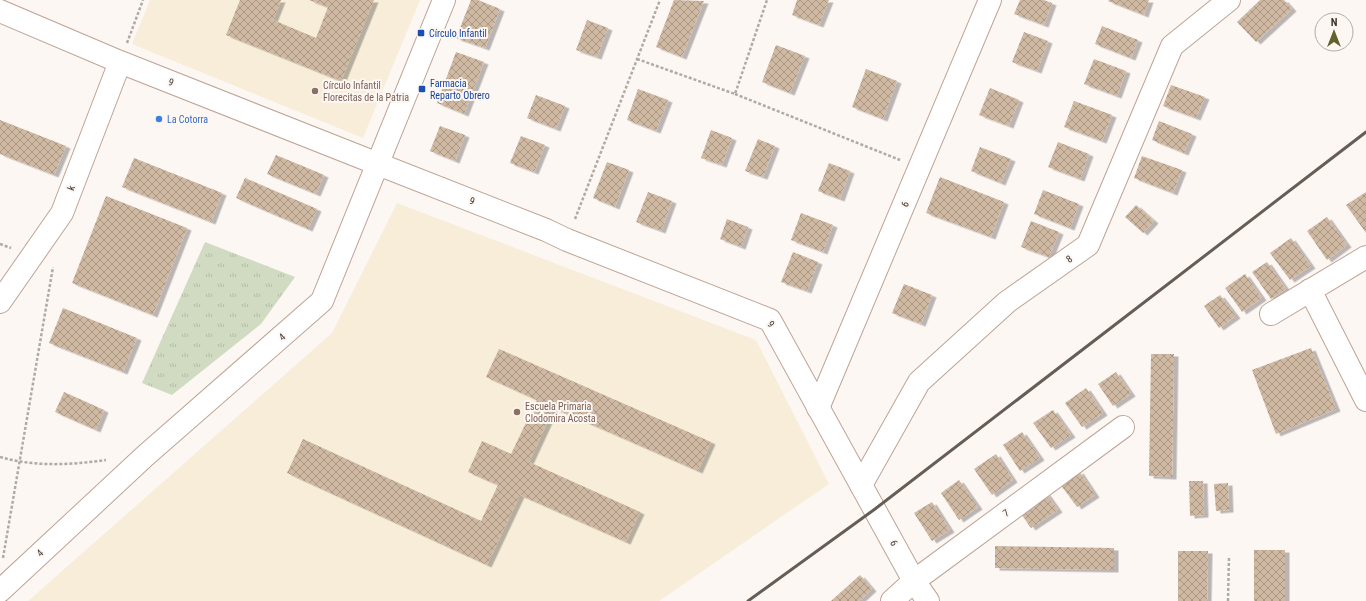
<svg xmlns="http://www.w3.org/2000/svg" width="1366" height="601" viewBox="0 0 1366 601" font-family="'Roboto Condensed',sans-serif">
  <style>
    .education { fill: #f7edd8 }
    .park { fill: url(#park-tufts) }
    .building { fill: url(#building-cross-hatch); filter: url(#shadow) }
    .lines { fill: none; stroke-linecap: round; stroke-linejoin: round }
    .minor-casing { stroke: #bfa395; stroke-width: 24 }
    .tertiary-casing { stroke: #bfa395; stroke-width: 24 }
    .path { stroke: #b1a9a5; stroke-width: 2.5; stroke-dasharray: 3 2; stroke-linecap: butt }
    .minor { stroke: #fff; stroke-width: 22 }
    .tertiary { stroke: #fff; stroke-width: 22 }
    .rail { stroke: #675d57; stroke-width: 3 }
    .transit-dot { fill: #1a4fb4; stroke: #fdf7f4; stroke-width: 1.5 }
    .education-dot { fill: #8d6e63; stroke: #fdf7f4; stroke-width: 1.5 }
    .shop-dot { fill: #3f7fe0; stroke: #fdf7f4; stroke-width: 1.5 }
    .labels { text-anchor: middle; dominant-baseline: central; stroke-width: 4; stroke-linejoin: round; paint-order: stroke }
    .transit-label { font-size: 10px; fill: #164399; stroke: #fdf7f4; text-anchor: start }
    .street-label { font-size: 10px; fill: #413630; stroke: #fdf7f4 }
    .education-label { font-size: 10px; fill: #785e54; stroke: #fdf7f4; text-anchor: start }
    .shop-label { font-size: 10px; fill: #366cbe; stroke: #fdf7f4; text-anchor: start }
  </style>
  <defs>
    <pattern id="park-tufts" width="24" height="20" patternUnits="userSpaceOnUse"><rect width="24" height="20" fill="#d0dbc1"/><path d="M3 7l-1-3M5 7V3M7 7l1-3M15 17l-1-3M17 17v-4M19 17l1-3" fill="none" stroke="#b4bda6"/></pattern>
    <pattern id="building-cross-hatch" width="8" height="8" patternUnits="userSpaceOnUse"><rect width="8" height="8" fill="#d0b9a2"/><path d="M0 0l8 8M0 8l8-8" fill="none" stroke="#aa9784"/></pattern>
    <filter id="shadow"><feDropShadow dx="4.5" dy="2.5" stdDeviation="0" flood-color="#0004"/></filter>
  </defs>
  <rect width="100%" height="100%" fill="#fdf7f4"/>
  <path class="education" d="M150,0h270l-57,138 -231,-94z
    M397,203l359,137 73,144 -170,117h-631l304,-268z"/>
  <path class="park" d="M205,242l90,35 -34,47 -89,71 -30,-12z"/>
  <path class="building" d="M240,0h41l-8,20 43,18 12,-31 -19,-7h65l-33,81 -115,-46z
    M471,0h7l22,9 -15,39 -29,-10z
    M674,0l30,1 -22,56 -26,-10z
    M797,0h32l-10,25 -27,-10z
    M1020,0h24l8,3 -8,22 -30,-11z
    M1109,0h40l-5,15 -36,-14z
    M1260,0h24l8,9 -36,33 -19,-20z
    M587,20l21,8 -11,29 -21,-7z
    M1102,26l36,14 -7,18 -36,-14z
    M1024,32l24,9 -11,30 -25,-9z
    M776,45l29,11 -15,37 -28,-11z
    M456,52l28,10 -20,52 -27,-11z
    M1094,59l32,12 -9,25 -33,-12z
    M866,69l31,12 -14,38 -31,-12z
    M1171,85l34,12 -9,21 -33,-12z
    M990,88l29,12 -10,26 -30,-11z
    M638,89l30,11 -12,31 -29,-11z
    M536,95l29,11 -9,23 -29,-11z
    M1074,101l38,14 -10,26 -38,-14z
    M0,120l66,26 -12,29 -54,-21z
    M1159,121l33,13 -8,19 -32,-13z
    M440,126l25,9 -10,26 -25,-10z
    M711,130l21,8 -10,27 -21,-7z
    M521,136l24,9 -11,27 -24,-9z
    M758,139l17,7 -12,31 -18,-6z
    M1058,142l31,12 -9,25 -32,-12z
    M980,147l31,12 -10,24 -30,-12z
    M276,155l48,20 -8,19 -49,-20z
    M1142,156l40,14 -9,23 -39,-15z
    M134,158l88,35 -11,29 -89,-35z
    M607,162l22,8 -14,37 -22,-9z
    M829,163l21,8 -10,28 -22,-8z
    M940,177l64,25 -13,35 -65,-24z
    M245,178l72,31 -9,20 -72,-31z
    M1043,190l36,14 -9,24 -36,-14z
    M648,192l24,9 -11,30 -25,-9z
    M1366,192v41l-20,-28z
    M106,196l81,32 -34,87 -81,-32z
    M1136,205l18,16 -11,12 -18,-16z
    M801,213l32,12 -10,27 -32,-12z
    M1327,217l20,28 -20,15 -20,-29z
    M727,219l21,8 -7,20 -21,-8z
    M1031,221l28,11 -10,25 -28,-10z
    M1291,238l20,28 -21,14 -20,-27z
    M793,252l25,10 -11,29 -26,-9z
    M1267,262l19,27 -15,10 -19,-27z
    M1245,274l17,24 -20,14 -17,-24z
    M904,284l28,11 -11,29 -29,-11z
    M1220,295l16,21 -17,12 -15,-22z
    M63,308l74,30 -14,34 -74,-29z
    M1311,348l25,61 -60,25 -24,-64z
    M499,349l212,93 -13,29 -144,-63 -25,54 111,50 -14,30 -106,-47 -33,70 -200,-92 16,-34 178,82 17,-36 -30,-13 14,-31 29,13 26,-54 -51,-23z
    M1151,354h23l-2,123 -23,-1z
    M1116,372l15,22 -18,12 -15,-22z
    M1086,388l17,25 -21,14 -17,-24z
    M64,392l40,18 -8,20 -41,-18z
    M1053,410l18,25 -20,13 -18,-25z
    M1022,432l18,26 -20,13 -17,-26z
    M996,454l17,26 -21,15 -18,-26z
    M1079,471l16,24 -18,12 -17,-23z
    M959,480l19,27 -19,13 -18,-27z
    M1189,481h14l1,34 -14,1z
    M1228,483l1,27 -13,1 -2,-27z
    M1046,493l12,17 -27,18 -12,-17z
    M932,502l18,28 -18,11 -18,-28z
    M995,546l119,2v22l-119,-2z
    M1254,550h31v51h-31z
    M1178,551h30l-1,50h-29z
    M860,575l12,14 -13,12h-28z"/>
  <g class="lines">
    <defs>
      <path id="minor" d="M0,11l120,51 258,102
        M1310,290l56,110
        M0,302l62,-89 58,-151
        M1271,314l95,-57
        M818,408l172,-408
        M861,485l58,-103 88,-80 81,-57 84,-199 57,-46
        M892,601l22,-20 209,-154"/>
      <path id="tertiary" d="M378,164l168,66 21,10 203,80 144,261 14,20
        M0,591l145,-135 177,-155 122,-301"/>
    </defs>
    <use href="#minor" class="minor-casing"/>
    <use href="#tertiary" class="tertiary-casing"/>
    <path class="path" d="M127,43l16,-43
      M637,59l98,35 32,-94
      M735,94l165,66
      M575,219l85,-219
      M0,244l11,4
      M0,457c35,10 71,8 106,3
      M3,558l50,-291
      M1228,601l1,-45"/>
    <use href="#minor" class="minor"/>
    <use href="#tertiary" class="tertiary"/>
    <path class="rail" d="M748,601l127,-92 491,-377"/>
  </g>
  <g class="transit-dot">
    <rect x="417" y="29" width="8" height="8" rx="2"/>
    <rect x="418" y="85" width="8" height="8" rx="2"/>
  </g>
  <g class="education-dot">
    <circle cx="315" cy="91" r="4"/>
    <circle cx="517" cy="412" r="4"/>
  </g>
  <circle class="shop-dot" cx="159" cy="119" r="4"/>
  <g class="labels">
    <g class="transit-label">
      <text x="429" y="33">Círculo Infantil</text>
      <text x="430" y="83">Farmacia<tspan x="430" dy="12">Reparto Obrero</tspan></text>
    </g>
    <g class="street-label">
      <text transform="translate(171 82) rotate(21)">9</text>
      <text transform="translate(71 188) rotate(-69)">k</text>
      <text transform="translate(472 201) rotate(22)">9</text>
      <text transform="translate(905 204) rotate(-67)">6</text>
      <text transform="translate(1069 259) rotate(-34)">8</text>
      <text transform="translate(771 324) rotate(49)">9</text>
      <text transform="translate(282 337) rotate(-41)">4</text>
      <text transform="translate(1006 513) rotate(-36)">7</text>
      <text transform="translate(894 543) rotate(61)">6</text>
      <text transform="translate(40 553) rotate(-43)">4</text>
    </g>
    <g class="education-label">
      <text x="323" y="85">Círculo Infantil<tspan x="323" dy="12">Florecitas de la Patria</tspan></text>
      <text x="525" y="406">Escuela Primaria<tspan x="525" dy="12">Clodomira Acosta</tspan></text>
    </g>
    <g class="shop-label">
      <text x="167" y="119">La Cotorra</text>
    </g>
  </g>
  <g transform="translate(1334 32)"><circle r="19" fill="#fdf7f4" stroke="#b2aaa6"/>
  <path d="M0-3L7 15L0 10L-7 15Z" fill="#63612e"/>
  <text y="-6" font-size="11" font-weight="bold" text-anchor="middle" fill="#413630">N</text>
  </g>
</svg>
